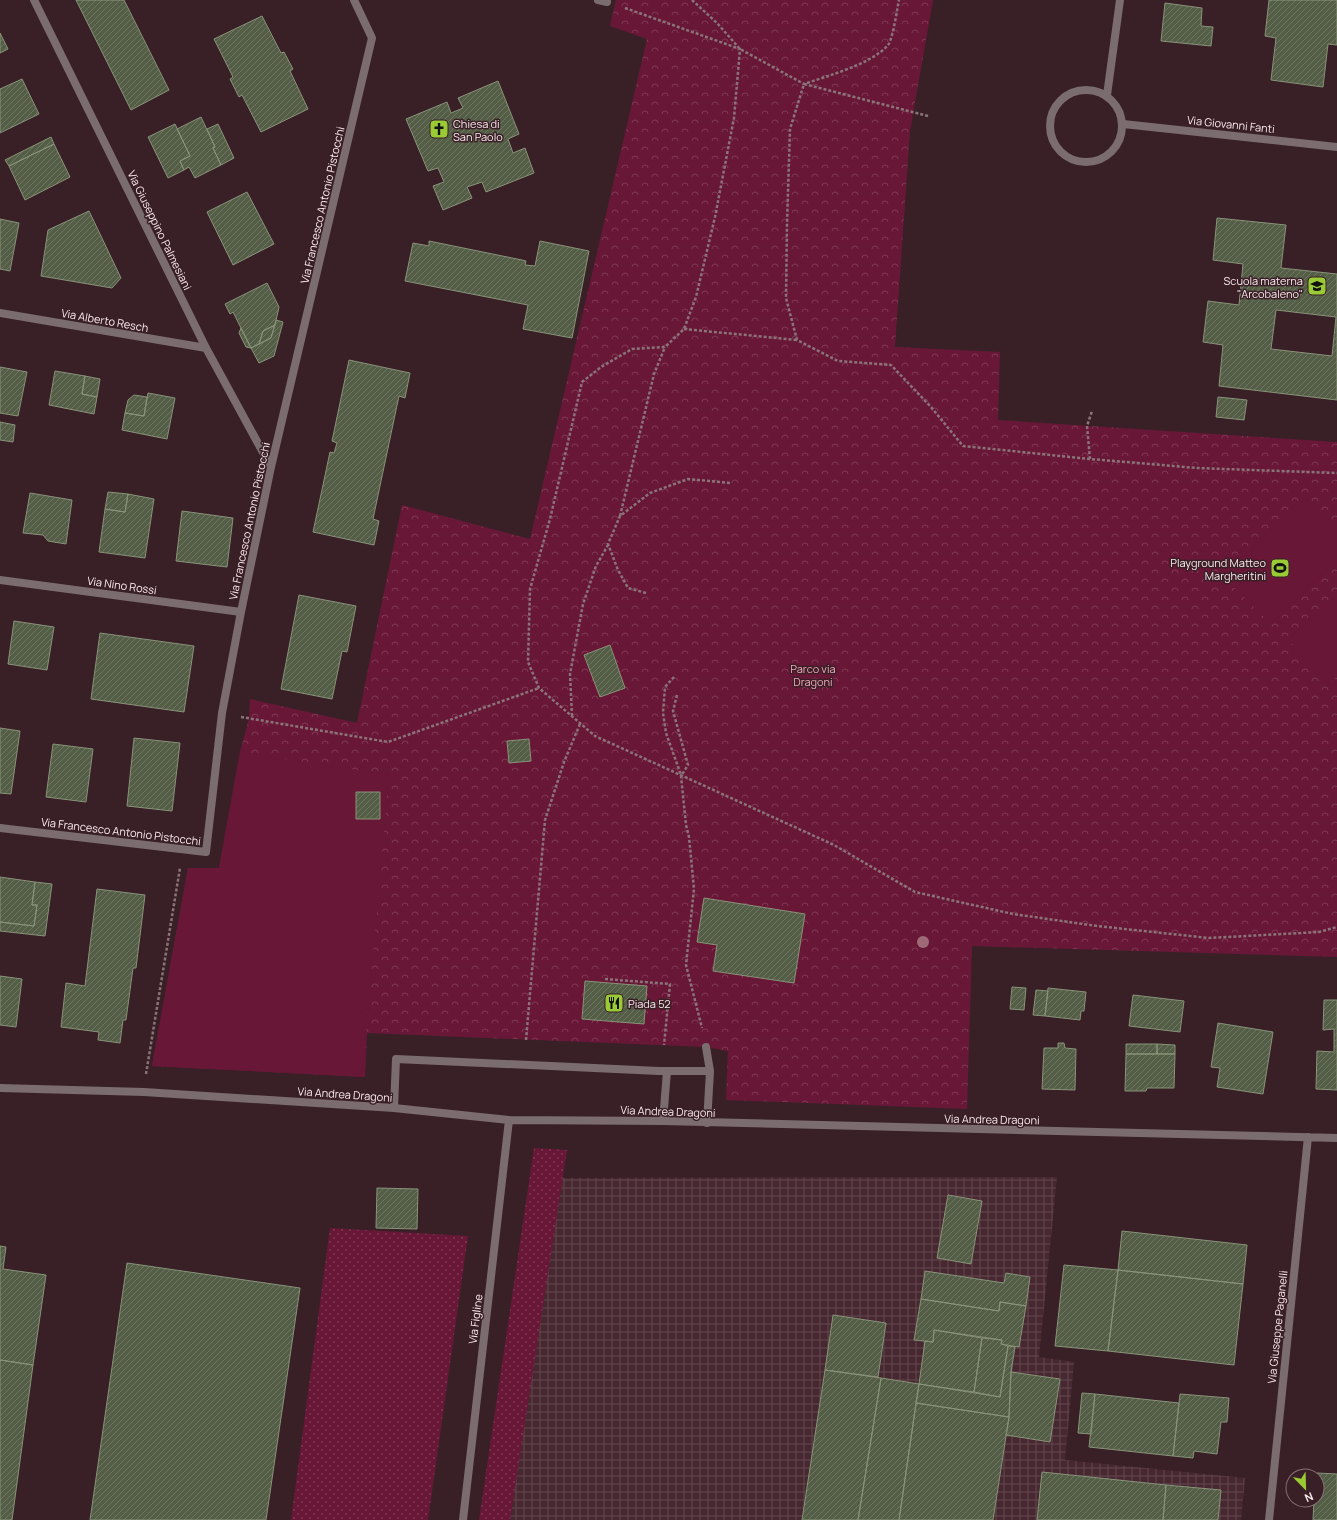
<svg xmlns="http://www.w3.org/2000/svg" width="1337" height="1520" viewBox="0 0 1337 1520" font-family="Manrope,sans-serif">
  <style>
    .industrial { fill: url(#industrial-grid) }
    .grass { fill: url(#grass-dots) }
    .park { fill: url(#park-crowns) }
    .garden { fill: #691737 }
    .building { fill: url(#building-hatch); stroke: #889379; fill-rule: evenodd }
    .lines { fill: none; stroke-linecap: round; stroke-linejoin: round }
    .path { stroke: #8a7479; stroke-width: 2.5; stroke-dasharray: 3 2; stroke-linecap: butt }
    .service { stroke: #7a6c6f; stroke-width: 8 }
    .minor { stroke: #7a6c6f; stroke-width: 8 }
    .tree { fill: #9e6a78 }
    .labels { text-anchor: middle; dominant-baseline: central; stroke-width: 3; stroke-linejoin: round; paint-order: stroke }
    .poi-label { font-size: 11px; fill: #fbe9ed; stroke: #392027; text-anchor: start }
    .street-label { font-size: 11px; fill: #fbe9ed; stroke: #392027 }
    .park-label { font-size: 11px; fill: #f1a7bb; stroke: #392027 }
  </style>
  <defs>
    <pattern id="industrial-grid" width="8" height="8" patternUnits="userSpaceOnUse"><rect width="8" height="8" fill="#472831"/><path d="M0 4h8M4 0v8" fill="none" stroke="#62474f"/></pattern>
    <pattern id="grass-dots" width="8" height="8" patternUnits="userSpaceOnUse"><rect width="8" height="8" fill="#691737"/><path d="M2 2h.1M6 6h.1" fill="none" stroke="#7f3954" stroke-width="1.8" stroke-linecap="round"/></pattern>
    <pattern id="park-crowns" width="20" height="18" patternUnits="userSpaceOnUse"><rect width="20" height="18" fill="#691737"/><path d="M2 6a3 3 0 1 1 6 0M12 15a3 3 0 1 1 6 0" fill="none" stroke="#7f3954"/></pattern>
    <pattern id="building-hatch" width="6" height="6" patternUnits="userSpaceOnUse"><rect width="6" height="6" fill="#545e46"/><path d="M-1 1l2-2M0 6l6-6M5 7l2-2" fill="none" stroke="#6e7561"/></pattern>
  </defs>
  <rect width="100%" height="100%" fill="#392027"/>
  <path class="industrial" d="M1057,1177l-18,180 35,5 -9,98 180,18 -4,42h-732l40,-342z"/>
  <path class="grass" d="M534,1148l33,2 -57,370h-31z
    M330,1228l138,8 -40,284h-137z"/>
  <path class="park" d="M616,0h317l-23,131 -15,216 105,5 -2,68 339,22v515l-365,-11 -5,163 -241,-9 2,-49 -22,-4 -339,-14 -2,44 -213,-11 36,-198h31l21,-116 9,-33 1,-20 107,24 45,-218 128,34 117,-500 -37,-13z"/>
  <path class="garden" d="M1304,496l33,33v30l-66,65 -47,-47z
    M1337,596v80l-8,8 -41,-45z
    M240,752l149,23 -23,258 -1,44 -213,-11 36,-198h31z"/>
  <path class="building" d="M76,0h48l45,90 -38,20z
    M1269,0h68v45l-9,-1 -5,43 -52,-7 5,-42 -11,-2z
    M1165,3l37,5 -1,18 12,1 -2,19 -50,-5z
    M262,16l19,37 3,-1 9,17 -3,2 18,38 -47,23 -19,-37 -3,2 -9,-18 3,-2 -19,-38z
    M0,33l8,16 -8,4z
    M22,79l17,35 -39,19v-44z
    M498,81l21,53 -11,5 5,14 12,-5 9,25 -48,19 -4,-10 -15,5 5,11 -29,12 -10,-24 11,-4 -6,-14 -10,3 -22,-52 41,-17 4,11 12,-5 -5,-10z
    M201,117l14,30 -2,1 8,17 -26,13 -6,-11 -5,3 -4,-9 10,-5 -13,-27z
    M175,124l15,32 -10,5 4,9 -16,8 -20,-41z
    M218,124l16,34 -13,7 -8,-17 2,-1 -8,-18z
    M51,137l3,7 -45,22 -4,-6z
    M54,144l16,33 -45,23 -16,-34z
    M247,192l27,52 -41,21 -26,-53z
    M89,211l32,67 -9,10 -71,-12 7,-46z
    M1217,218l69,7 -5,43 56,6v126l-118,-14 4,-41 -20,-3 5,-41 31,4 4,-41 -30,-4zM1276,310l60,7 -4,39 -61,-7z
    M0,219l19,4 -9,48 -10,-2z
    M429,241l93,19 4,1 -1,4 10,1 5,-25 49,10 -17,87 -49,-9 5,-24 -123,-24 8,-38 16,3z
    M267,283l12,24 -4,18 -12,6 -4,13 -8,4 -18,-36 -3,2 -5,-10z
    M276,320l7,2 -9,34 -15,7 -8,-15 20,-10z
    M275,325l-4,13 -12,6 4,-13z
    M241,328l10,20 -5,-1 -7,-14z
    M349,360l61,13 -5,25 -6,-2 -26,123 6,2 -5,24 -61,-13 17,-80 4,1 3,-10 -5,-2z
    M0,367l27,5 -9,44 -18,-3z
    M55,371l30,5 -3,18 15,3 -3,17 -45,-9z
    M85,376l15,3 -3,18 -15,-3z
    M148,393l27,5 -8,41 -45,-9 3,-17 19,3z
    M134,395l13,2 -3,19 -19,-3 3,-13z
    M1218,397l29,3 -3,20 -28,-3z
    M0,422l15,3 -2,17 -13,-2z
    M108,492l20,2 -3,18 -20,-3z
    M30,493l42,7 -6,44 -18,-3 -5,-6 -20,-2z
    M128,494l26,5 -9,59 -46,-6 6,-43 20,3z
    M182,511l51,7 -6,49 -51,-6z
    M299,595l57,11 -9,46 -5,-1 -10,48 -51,-10z
    M14,621l40,6 -7,43 -39,-6z
    M100,633l94,13 -10,66 -93,-13z
    M610,645l15,43 -25,9 -16,-42z
    M0,728l20,3 -9,63 -11,-1z
    M134,738l46,5 -8,68 -45,-5z
    M529,739l2,22 -22,2 -2,-22z
    M53,744l40,5 -7,53 -40,-5z
    M356,792h24v27h-24z
    M0,877l35,5 -3,23h5l-3,21 -34,-4z
    M35,882l17,2 -7,52 -45,-5v-9l34,4 3,-21h-5z
    M97,889l48,6 -9,73h-3l-7,52h-3l-3,23 -22,-3 1,-8 -38,-5 5,-44 19,3z
    M704,898l101,16 -11,69 -81,-12 4,-26 -20,-3z
    M0,976l22,3 -6,48 -16,-2z
    M585,981l62,5 -3,38 -62,-5z
    M1012,987l14,1 -2,22 -14,-1z
    M1048,988l38,4 -2,19h-3l-1,9 -35,-4z
    M1036,990l12,1 -3,25 -12,-1z
    M1133,995l51,6 -4,31 -51,-6z
    M1324,1000h13v90l-21,-1 1,-38 17,1v-23l-11,1z
    M1218,1023l55,9 -10,62 -46,-7 3,-19 -9,-1z
    M1058,1043h6l1,5 11,1 -1,41 -33,-1 2,-41h14z
    M1126,1044h31v10h-31z
    M1157,1044l18,1v9h-18z
    M1126,1054h49l-1,34h-27l-1,3h-21z
    M377,1188l41,1 -1,40 -41,-1z
    M948,1195l34,6 -11,63 -34,-6z
    M1122,1231l125,14 -4,39 -125,-14z
    M0,1246l6,1 -3,22 43,6 -13,90 -33,-5z
    M127,1263l173,25 -34,232h-176z
    M1064,1265l54,5 -10,81 -53,-5z
    M1118,1270l125,14 -9,81 -126,-14z
    M925,1271l79,12 2,-10 24,4 -4,29 -26,-4 -1,9 -78,-12z
    M921,1299l78,12 1,-9 26,4 -7,41 -18,-3 1,-4 -68,-10 -1,12 -19,-2z
    M833,1315l53,8 -8,54 -53,-7z
    M934,1330l48,8 -8,54 -55,-8 6,-43 8,1z
    M982,1338l20,2 -1,4 7,2 -8,51 -26,-5z
    M1008,1346l7,1 -4,25 -2,45 -93,-14 3,-19 81,13z
    M0,1360l33,5 -21,155h-12z
    M825,1370l56,8 -23,142h-56z
    M1011,1372l49,7 -10,63 -44,-7 3,-18z
    M881,1378l38,6 -20,136h-41z
    M1082,1393l13,1 -4,40 -13,-1z
    M1095,1394l84,9 -6,53 -84,-9z
    M1180,1394l49,4 -2,24h-6l-4,32 -23,-3 -1,7 -20,-2z
    M916,1403l93,14 -16,103h-94z
    M1042,1472l124,13 -3,35h-126z
    M1317,1473l20,1v46h-24l1,-20h3z
    M1166,1485l55,5 -3,30h-55z"/>
  <g class="lines">
    <path class="path" d="M692,0l25,23 23,26 64,35c23,-8 68,-20 84,-39 5,-6 9,-36 11,-45
      M625,8l115,41 -6,69 -19,99 -19,80 -12,32 -19,18 -33,2 -31,18 -19,15 -32,137 -20,70 -2,73 11,26 56,48 239,109 81,47 98,22 84,12 112,12 110,-6 18,-5
      M928,116l-124,-32 -14,45 -3,95 -1,74 11,42 41,21 53,4 40,42 32,39 127,13 107,9 140,5
      M684,329l113,11
      M1090,459l-3,-33 5,-15
      M620,516l34,-142 11,-27
      M646,593l-18,-5 -10,-18 -10,-26 12,-28 30,-23 38,-14 42,4
      M674,677l-9,10 -2,26 3,20 15,42
      M677,695l-4,16 15,54 -7,11 5,49 3,12 5,52 -8,76 16,63
      M572,716l-2,-42 13,-70 13,-38 12,-21
      M241,717l147,25 151,-54
      M605,979l65,5 -6,61
      M526,1040l19,-220 19,-58 16,-38
      M146,1074l34,-206"/>
    <path class="service" d="M598,0l9,2
      M706,1047l4,24 -3,52
      M667,1071h43
      M394,1108l2,-49 263,12h8l-4,50"/>
    <path class="minor" d="M34,0l172,348 65,119
      M1050 126a36 36 0 1 1 72 0a36 36 0 1 1-72 0Z
      M1107,95l13,-95
      M1123,124l214,23
      M0,313l206,35
      M0,580l241,32
      M0,828l206,24 16,-139 19,-101 30,-145 101,-429 -18,-38
      M0,1088l144,4 250,16 115,12 154,1 674,17
      M463,1520l46,-400
      M1269,1520l39,-383"/>
  </g>
  <circle class="tree" cx="923" cy="942" r="6"/>
  <defs>
    <symbol id="church-square" viewBox="-11 -11 22 22"><rect x="-9" y="-9" width="18" height="18" rx="4" fill="#9acb34" stroke="#392027"/><path d="M-1.2-6h2.4v3.5h3.3v2.4h-3.3V6h-2.4V-.1h-3.3v-2.4h3.3Z" fill="#111"/></symbol>
    <symbol id="school-square" viewBox="-11 -11 22 22"><rect x="-9" y="-9" width="18" height="18" rx="4" fill="#9acb34" stroke="#392027"/><path d="M0-5L7-2L0 1L-7-2ZM-4 1L0 2.5L4 1V4Q0 6-4 4Z" fill="#111"/></symbol>
    <symbol id="stadium-square" viewBox="-11 -11 22 22"><rect x="-9" y="-9" width="18" height="18" rx="4" fill="#9acb34" stroke="#392027"/><path d="M0-5a6.5 5 0 1 0 0 10a6.5 5 0 1 0 0-10ZM-3.5-1.8h7v3.6h-7Z" fill="#111"/></symbol>
    <symbol id="restaurant-square" viewBox="-11 -11 22 22"><rect x="-9" y="-9" width="18" height="18" rx="4" fill="#9acb34" stroke="#392027"/><path d="M-5-6h1v4h1v-4h1v4h1v-4h1v5L-1.5 .5V6h-2V.5L-5-1ZM5-6V6H3V1.5H1.5Q1.5-4 5-6Z" fill="#111"/></symbol>
  </defs>
  <g fill-rule="evenodd">
    <use href="#church-square" x="428" y="118" width="22" height="22"/>
    <use href="#school-square" x="1306" y="275" width="22" height="22"/>
    <use href="#stadium-square" x="1269" y="557" width="22" height="22"/>
    <use href="#restaurant-square" x="603" y="992" width="22" height="22"/>
  </g>
  <g class="labels">
    <g class="poi-label">
      <text x="453" y="123">Chiesa di<tspan x="453" dy="13">San Paolo</tspan></text>
      <text x="1303" y="280" text-anchor="end">Scuola materna<tspan x="1303" dy="13">"Arcobaleno"</tspan></text>
      <text x="1266" y="562" text-anchor="end">Playground Matteo<tspan x="1266" dy="13">Margheritini</tspan></text>
      <text x="628" y="1003">Piada 52</text>
    </g>
    <g class="street-label">
      <text transform="translate(1231 124) rotate(6)">Via Giovanni Fanti</text>
      <text transform="translate(322 205) rotate(-77)">Via Francesco Antonio Pistocchi</text>
      <text transform="translate(160 230) rotate(64)">Via Giuseppino Palmesiani</text>
      <text transform="translate(105 320) rotate(10)">Via Alberto Resch</text>
      <text transform="translate(249 521) rotate(-78)">Via Francesco Antonio Pistocchi</text>
      <text transform="translate(122 585) rotate(8)">Via Nino Rossi</text>
      <text transform="translate(121 831) rotate(7)">Via Francesco Antonio Pistocchi</text>
      <text transform="translate(345 1094) rotate(4)">Via Andrea Dragoni</text>
      <text transform="translate(668 1111) rotate(2)">Via Andrea Dragoni</text>
      <text transform="translate(992 1119) rotate(1)">Via Andrea Dragoni</text>
      <text transform="translate(475 1319) rotate(-83)">Via Figline</text>
      <text transform="translate(1277 1327) rotate(-84)">Via Giuseppe Paganelli</text>
    </g>
    <g class="park-label">
      <text x="813" y="668">Parco via<tspan x="813" dy="13">Dragoni</tspan></text>
    </g>
  </g>
  <g transform="translate(1305 1488) rotate(157)"><circle r="19" fill="#392027" stroke="#877076"/>
  <path d="M0-3L7 15L0 10L-7 15Z" fill="#9acb34"/>
  <text y="-6" font-size="11" font-weight="bold" text-anchor="middle" fill="#fbe9ed">N</text>
  </g>
</svg>
